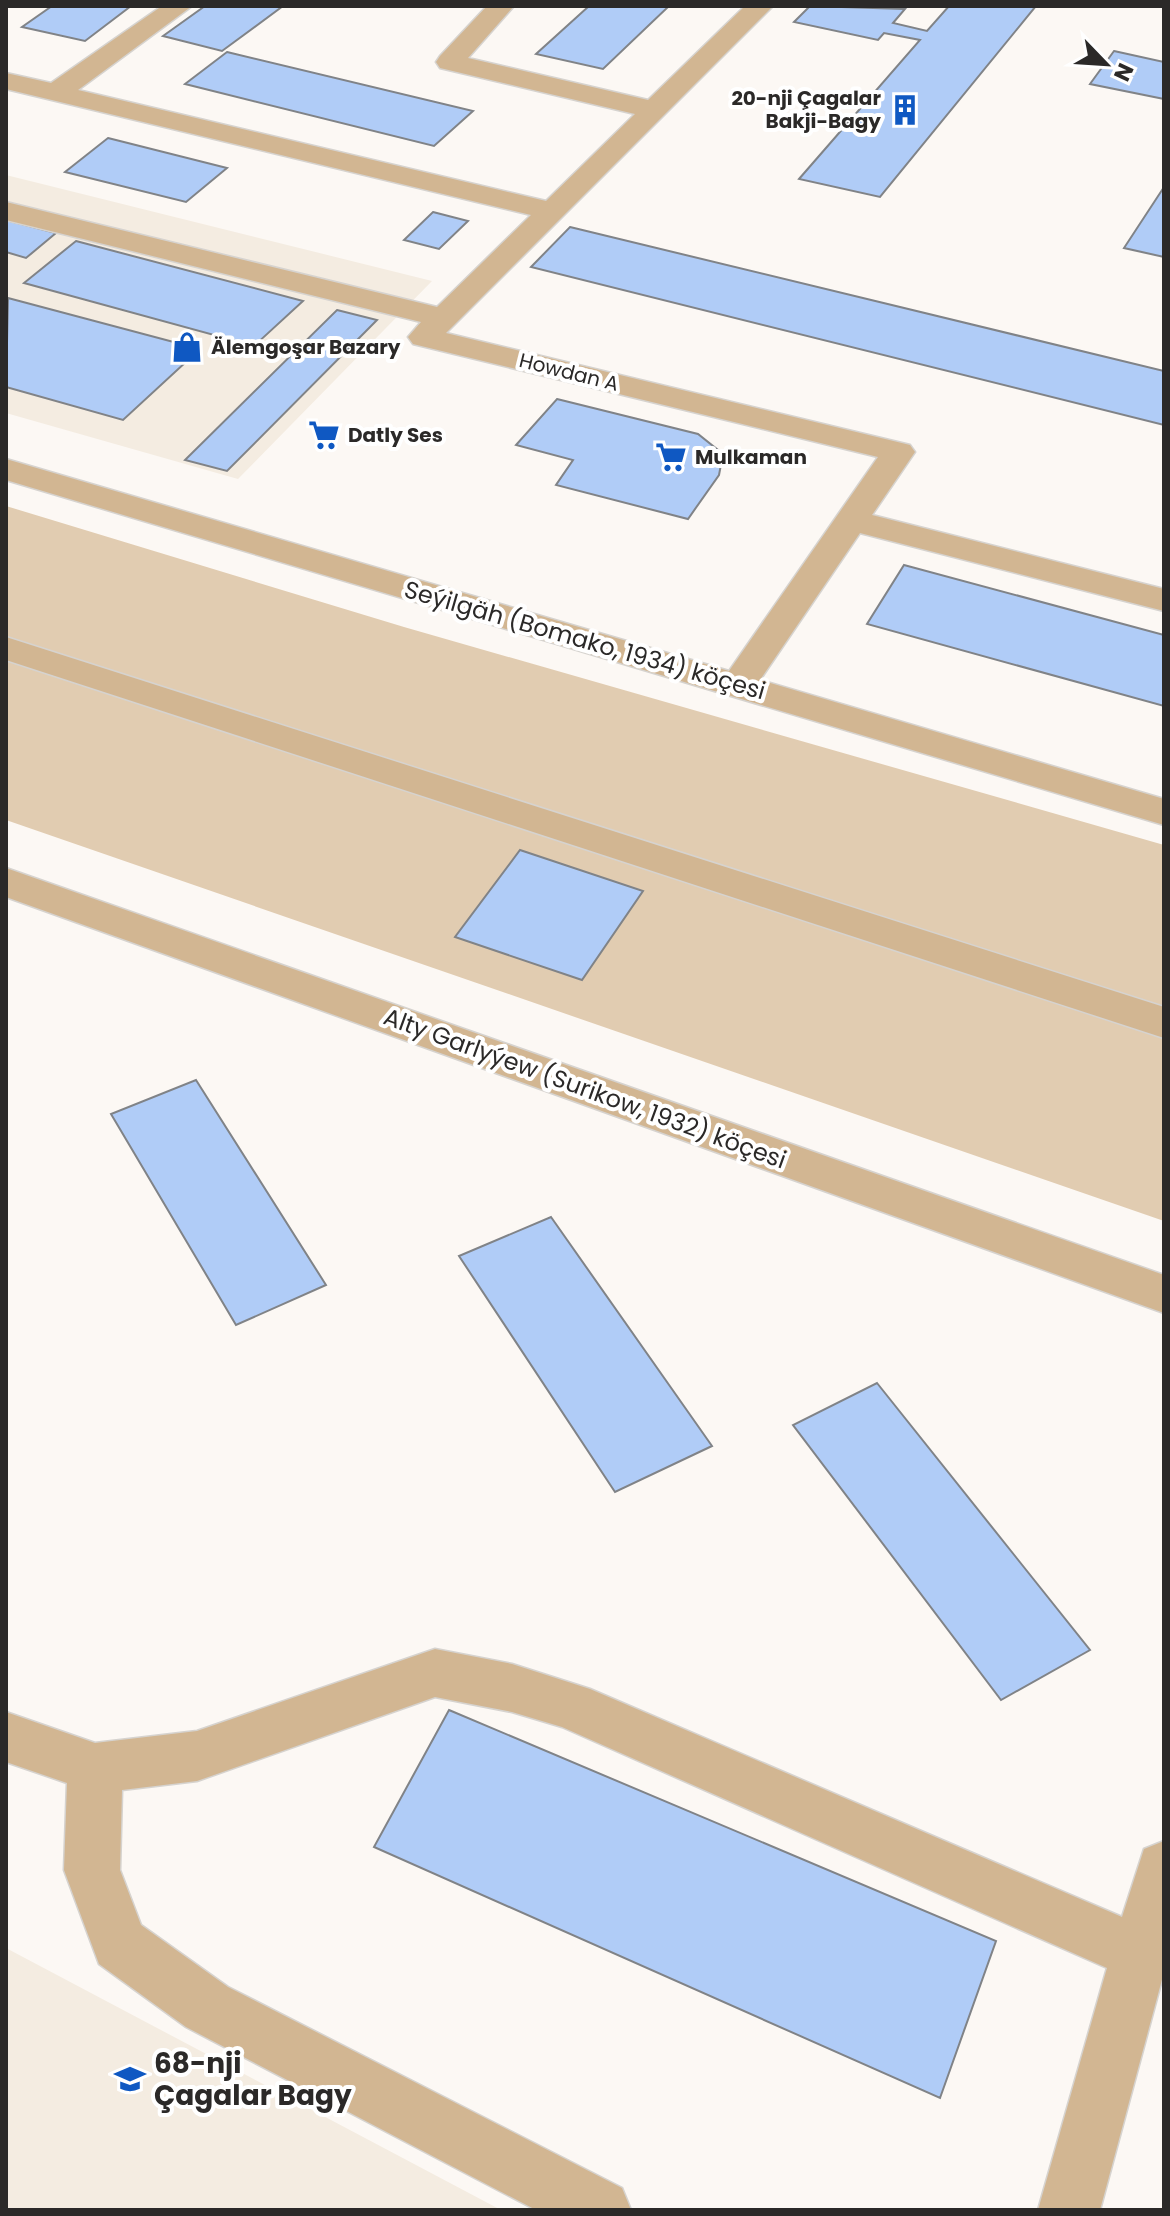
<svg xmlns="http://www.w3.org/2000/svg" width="1170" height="2216" viewBox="0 0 1170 2216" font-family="Poppins,sans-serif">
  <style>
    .built { fill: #f4ece1 }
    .green { fill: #e1ccb1 }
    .building { fill: #b0ccf7; stroke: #808387; stroke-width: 2 }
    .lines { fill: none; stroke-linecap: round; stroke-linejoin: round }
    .minor-casing { stroke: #d6d3cf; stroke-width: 3 }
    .minor { fill: #d2b692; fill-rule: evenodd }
    .labels { text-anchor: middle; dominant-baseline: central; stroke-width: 8; stroke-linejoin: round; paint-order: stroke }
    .far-poi-label { font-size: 20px; font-weight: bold; fill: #2b2928; stroke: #fff; text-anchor: start }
    .far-street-label { font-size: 20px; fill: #2b2928; stroke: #fff }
    .street-label { font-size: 24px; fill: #2b2928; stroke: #fff }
    .near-poi-label { font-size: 28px; font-weight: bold; fill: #2b2928; stroke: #fff; text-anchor: start }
  </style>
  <rect width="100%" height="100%" fill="#fcf8f4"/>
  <path class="built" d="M6,175l426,106 -194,198 -232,-66z
    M6,1948l495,262h-495z"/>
  <path class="green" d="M6,506l398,121 760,218v376l-1158,-401z"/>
  <path class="building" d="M52,6h79l-46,35 -63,-14z
    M205,6h78l-61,45 -59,-15z
    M589,6h80l-66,63 -67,-15z
    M810,6l95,3 -12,14 34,8 22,-25h87l-156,191 -81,-18 121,-139 -36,-7 -6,7 -84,-18z
    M1114,51l50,11v37l-74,-15z
    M227,52l246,59 -39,35 -249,-62z
    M108,138l119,30 -41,34 -121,-30z
    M1164,187v70l-40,-9z
    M433,212l35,9 -29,28 -35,-9z
    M6,220l50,13 -30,25 -20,-6z
    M570,227l594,144v54l-633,-158z
    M76,241l227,60 -49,45 -230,-63z
    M8,298l192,51 -77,71 -117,-33z
    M337,310l40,10 -150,151 -42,-11z
    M557,399l141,35 25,20 -4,21 -31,44 -132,-34 17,-25 -57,-15z
    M904,565l260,70v71l-297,-82z
    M520,850l123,41 -61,89 -127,-43z
    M196,1080l130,205 -90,40 -125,-211z
    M551,1217l161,229 -97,46 -156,-236z
    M877,1383l213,267 -89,50 -208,-275z
    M449,1710l547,231 -56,157 -566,-251z"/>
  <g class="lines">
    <defs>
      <path id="minor" d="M162,6h30l-114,84 468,111 89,-87 -195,-46 -4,-6 4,-6 47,-50h27l-46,52 180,42 97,-94h28l-327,327 464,112 5,7 -43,63 292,74v22l-304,-78 -100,147 404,119v26l-1158,-345v-21l723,212 149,-214 -465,-113 -5,-7 13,-15 -415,-102v-18l431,105 94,-92 -525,-126v-16l45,10z
        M6,637l1158,370v31l-1158,-378z
        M6,868l1158,407v38l-1158,-416z
        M435,1649l77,15 78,25 532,228 22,-68 20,-8v131l-64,238h-62l69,-242 -545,-241 -50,-15 -77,-15 -238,84 -75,9 -2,80 21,55 87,62 394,201 9,22h-95l-350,-183 -87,-63 -35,-94 3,-87 -61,-21v-50l89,31 102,-12z"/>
    </defs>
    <use href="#minor" class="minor-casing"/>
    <use href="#minor" class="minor"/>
  </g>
  <defs>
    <symbol id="building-bare" viewBox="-9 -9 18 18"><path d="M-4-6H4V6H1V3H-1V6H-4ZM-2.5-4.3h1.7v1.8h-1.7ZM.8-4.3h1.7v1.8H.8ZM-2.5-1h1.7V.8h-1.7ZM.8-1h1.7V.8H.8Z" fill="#0f58c2" stroke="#fff" stroke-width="2.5" paint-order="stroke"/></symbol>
    <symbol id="shop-bare" viewBox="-9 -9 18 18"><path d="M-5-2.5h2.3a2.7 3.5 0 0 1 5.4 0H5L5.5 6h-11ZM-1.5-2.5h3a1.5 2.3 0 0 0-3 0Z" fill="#0f58c2" stroke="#fff" stroke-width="2.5" paint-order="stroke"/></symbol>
    <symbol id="supermarket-bare" viewBox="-9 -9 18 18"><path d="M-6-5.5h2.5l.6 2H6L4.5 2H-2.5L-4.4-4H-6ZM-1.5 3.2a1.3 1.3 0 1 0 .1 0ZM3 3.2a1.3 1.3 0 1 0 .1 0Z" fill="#0f58c2" stroke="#fff" stroke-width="2.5" paint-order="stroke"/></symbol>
    <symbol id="school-bare" viewBox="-9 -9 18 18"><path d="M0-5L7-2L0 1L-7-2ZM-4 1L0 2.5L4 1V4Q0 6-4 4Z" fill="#0f58c2" stroke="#fff" stroke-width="2.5" paint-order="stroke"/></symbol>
  </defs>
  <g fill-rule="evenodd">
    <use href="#building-bare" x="883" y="88" width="44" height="44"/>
    <use href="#shop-bare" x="165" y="325" width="44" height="44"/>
    <use href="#supermarket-bare" x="302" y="413" width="44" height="44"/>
    <use href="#supermarket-bare" x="649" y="435" width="44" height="44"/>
    <use href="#school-bare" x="108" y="2057" width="44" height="44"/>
  </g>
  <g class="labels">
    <g class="far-poi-label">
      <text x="881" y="98" text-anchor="end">20-nji Çagalar<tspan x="881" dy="23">Bakji-Bagy</tspan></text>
      <text x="211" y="347">Älemgoşar Bazary</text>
      <text x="348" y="435">Datly Ses</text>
      <text x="695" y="457">Mulkaman</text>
    </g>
    <g class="far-street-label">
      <text transform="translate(569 372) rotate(14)">Howdan A</text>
    </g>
    <g class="street-label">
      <text transform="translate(585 640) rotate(16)">Seýilgäh (Bomako, 1934) köçesi</text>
      <text transform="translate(585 1088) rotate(20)">Alty Garlyýew (Surikow, 1932) köçesi</text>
    </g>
    <g class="near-poi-label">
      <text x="154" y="2063">68-nji<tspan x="154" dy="32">Çagalar Bagy</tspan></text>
    </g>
  </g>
  <rect width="1170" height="2216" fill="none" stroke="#2b2928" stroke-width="16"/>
  <g transform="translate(1106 64) rotate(115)" stroke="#ffffff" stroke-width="6" paint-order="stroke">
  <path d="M0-6L14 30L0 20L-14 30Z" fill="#2b2928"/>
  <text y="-12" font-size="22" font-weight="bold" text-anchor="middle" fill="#2b2928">N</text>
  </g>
</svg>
